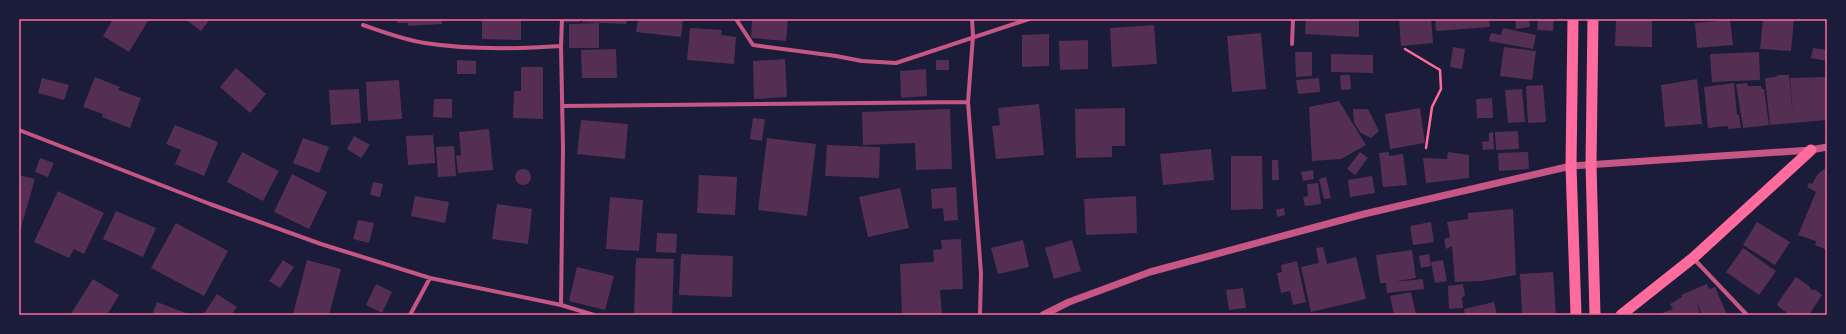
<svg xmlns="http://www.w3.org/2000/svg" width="1846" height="334" viewBox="0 0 1846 334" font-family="'DejaVu Sans',sans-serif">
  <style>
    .building { fill: #542f53 }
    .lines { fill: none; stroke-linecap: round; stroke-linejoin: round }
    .path { stroke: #ff6b9d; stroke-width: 2.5 }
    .minor { stroke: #c65784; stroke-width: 4 }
    .tertiary { stroke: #c65784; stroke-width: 7 }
    .trunk { stroke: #ff6b9d; stroke-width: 11 }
    .neatline { fill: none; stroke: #ff6b9d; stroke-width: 1.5 }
  </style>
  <rect width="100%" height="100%" fill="#1b1b3a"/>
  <path class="building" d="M113,19h31l4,2 -19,31 -26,-16z
    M185,19h25l-9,12z
    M397,19h45v5l-34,2v-3h-11z
    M482,19h39v21l-39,-1z
    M564,19h16v3h-16z
    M582,19h45l-1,5 -44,-2z
    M638,19h45l-2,18 -45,-5z
    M752,19h36l-2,22 -35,-3z
    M1306,19l53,1v17l-54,-3z
    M1399,19h32l2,24 -32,3z
    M1435,19h54l1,8 -54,4z
    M1515,19h14l1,8 -14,2z
    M1538,19h16l-1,12 -16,-1z
    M1616,19h36v28l-37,-1z
    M1763,19h31l-3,32 -31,-2z
    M1730,20l3,25 -36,3 -2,-25z
    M599,23v25h-30v-24z
    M1154,25l3,39 -45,3 -2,-39z
    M690,28l32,2 -1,5 15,2 -2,27 -47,-4z
    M1503,28l33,7 -3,14 -44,-8 2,-8 10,2z
    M1261,33l5,56 -34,3 -5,-56z
    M1049,34v32l-27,1v-32z
    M1088,40v29l-28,1 -1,-29z
    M1453,47l12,2 -3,20 -12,-2z
    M1504,47l32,4 -4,29 -32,-4z
    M1813,48l14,2v11l-16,-3z
    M616,49l1,29h-35l-1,-28z
    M1295,52h17v24l-16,1z
    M1759,52l1,28 -48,2 -2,-28z
    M1331,54l42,1v18l-42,-1z
    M785,59l2,38 -33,2 -1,-38z
    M457,60l19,1v13h-19z
    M936,60h13v10h-13z
    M521,67h22v52l-30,-1 1,-27h7z
    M236,68l30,26 -16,19 -30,-26z
    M926,69l1,27 -26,2 -1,-27z
    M1340,75h10l1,14 -10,1z
    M1778,75h11l4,43 -3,-40 37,-1v43l-57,5 -5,-47 11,-1z
    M95,77l25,10 -2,3 23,8 -11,30 -28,-11 1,-3 -20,-7z
    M42,78l27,7 -5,15 -26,-7z
    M1319,78l1,14 -22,2 -2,-14z
    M1697,79l5,45 -37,3 -4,-42z
    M399,80l3,39 -34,2 -2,-39z
    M1734,83l3,32h2l2,13 -13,1v-3l-20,2 -4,-41z
    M1747,83l1,3h13l1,3h2l5,36 -26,3 -7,-44z
    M1543,85l3,37 -18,1 -2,-37z
    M359,89l2,34 -30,2 -2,-35z
    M1522,89l3,33 -17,1 -3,-33z
    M1492,98l1,20h-16l-1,-19z
    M434,99h18v19l-19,-1z
    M1339,101l27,44 -25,14 -29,2 -3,-54z
    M1039,104l5,51 -48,4 -4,-33 8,-1 -2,-17z
    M1125,108v38h-13v11l-36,1 -1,-49z
    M1420,108l5,35 -35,6 -5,-35z
    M950,109l2,60 -36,1 -1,-27 -52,2 -1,-33z
    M1353,109h15l11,22 -8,7 -10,-5 -7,-10z
    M753,118l12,1 -3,22 -12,-2z
    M581,120l47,4 -3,35 -48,-5z
    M175,125l43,17 -14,34 -29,-12 6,-14 -15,-6z
    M489,129l4,41 -35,3 -2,-17 5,-1 -2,-23z
    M1518,131l1,18 -23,1 -1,-18z
    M1493,132l1,17 -11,1 -1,-8 7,-1v-8z
    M433,135l2,28 -27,2 -2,-29z
    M354,136l16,9 -9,13 -14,-9z
    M303,138l26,9 -10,26 -26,-10z
    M767,138l49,6 -9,72 -49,-6z
    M827,145l53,2 -1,31 -54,-2z
    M454,146l2,30 -18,1 -2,-30z
    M1211,149l3,31 -51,5 -3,-31z
    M242,152l37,19 -16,30 -36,-19z
    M1360,152l8,6 -13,17 -8,-6z
    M1389,152v4l14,-2 4,31 -24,2 -4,-34z
    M1448,152l21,3v23l-43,5 -3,-25 24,1z
    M1528,152l1,17 -30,2 -1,-18z
    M1231,156h31l1,53 -32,1z
    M40,158l14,5 -6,14 -13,-5z
    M1272,160h6l1,20h-7z
    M1827,167v29l-5,-1 5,2v53l-12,-5 1,-4 -18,-6 18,-43 -9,-5 2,-4 3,1 6,-10z
    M515 177a8 8 0 1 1 16 0a8 8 0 1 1-16 0Z
    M1313,170l1,9 -11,2 -2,-9z
    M292,174l35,18 -18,37 -35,-17z
    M19,175l16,4 -16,55z
    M699,175l38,2 -2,38 -38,-2z
    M1372,176l3,17 -25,4 -2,-17z
    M1326,177l5,21 -7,1 -5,-20z
    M373,182l10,2 -3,13 -10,-2z
    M1318,183l3,21 -16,2 -2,-9 5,-1 -1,-12z
    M956,187l2,33 -14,1 -1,-13 -11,1 -1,-20z
    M900,188l9,40 -41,9 -9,-40z
    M58,191l46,22 -20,41 -10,-5 -5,9 -35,-16z
    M415,196l34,6 -4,21 -34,-7z
    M1136,196l1,37 -51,2 -2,-36z
    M610,197l33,3 -4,51 -33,-2z
    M497,204l35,5 -4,35 -36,-5z
    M1284,208l1,7 -8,2 -1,-7z
    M1513,209l3,66 -34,6 -27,1 -3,-36 -6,3 -2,-10 6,-2 -3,-15 21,-3v-6z
    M116,211l40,17 -13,29 -40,-18z
    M358,220l16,3 -5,20 -16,-4z
    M1431,222l3,20 -21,3 -3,-19z
    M1757,222l33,20 -15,23 -32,-20z
    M176,223l52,28 -24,45 -53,-28z
    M657,233l20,1 -1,19 -20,-1z
    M961,239l2,50 -23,1 2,25h-40l-2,-51 34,-2 -1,-12 9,-1 -1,-9z
    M1023,240l6,27 -31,7 -7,-26z
    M1072,240l9,31 -27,8 -9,-31z
    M1323,247l4,17 29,-7 10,42 -55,13 -10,-45 18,-4 -3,-15z
    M1743,248l33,23 -17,24 -33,-23z
    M1412,250l4,28 -23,4 30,-3 1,10 -37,4 -1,-10h-6l-4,-28z
    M681,254l52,2 -1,41 -53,-2z
    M1429,254l2,12 -10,2 -2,-12z
    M636,258l38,1 -2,56h-38z
    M283,260l11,7 -14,21 -11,-7z
    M307,260l34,9 -12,46 -36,-1z
    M1443,260l4,21 -12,2 -4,-21z
    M1297,261l9,41 -13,3 -3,-14 -9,2 -4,-20 5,-1 -1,-7z
    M577,267l37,9 -9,34 -36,-9z
    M1553,272l3,43h-34l-2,-41z
    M1796,277l13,9 3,4h4l6,5 -13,20h-23l1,-2 -9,-7 -1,-2z
    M93,279l26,16 -12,20h-37z
    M376,284l16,8 -10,21 -16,-8z
    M1463,284l2,12 -3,1 1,11 -14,1 -1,-23z
    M1707,284l2,5 6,-2 12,28h-25l-5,-12 3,12h-43l16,-6 -3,-5 12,-7 -1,-2z
    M1243,288l3,20 -17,2 -3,-20z
    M1411,292l5,23h-22l-4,-19z
    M217,294l20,13 -6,8h-28z
    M157,302l34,13h-39z
    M1494,302l3,13h-32l-1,-6z"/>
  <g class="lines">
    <path class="path" d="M1405,49l35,21 1,19 -9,18 -6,41"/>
    <path class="minor" d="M736,19l17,26 83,11 26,5 34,2 133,-44
      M972,19l1,17 -5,66 13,171 -1,42
      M363,25c20,7 41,15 62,18 44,7 91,6 136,3
      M1292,44l1,-25
      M563,106l405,-4
      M19,130l191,74 111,40 109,34 131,27 33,10
      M1693,258l54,57
      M561,305l2,-157 -2,-102 1,-27
      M410,315l20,-37"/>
    <path class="tertiary" d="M1043,315l26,-13 81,-30 214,-58 207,-48 240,-16 16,-3"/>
    <path class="trunk" d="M1573,19l-2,147 5,149
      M1593,19l-2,145 4,151
      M1621,315l72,-57 118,-108"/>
  </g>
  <rect width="1846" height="334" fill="none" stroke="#1b1b3a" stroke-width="40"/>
  <rect x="20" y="20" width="1806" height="294" class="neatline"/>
</svg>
